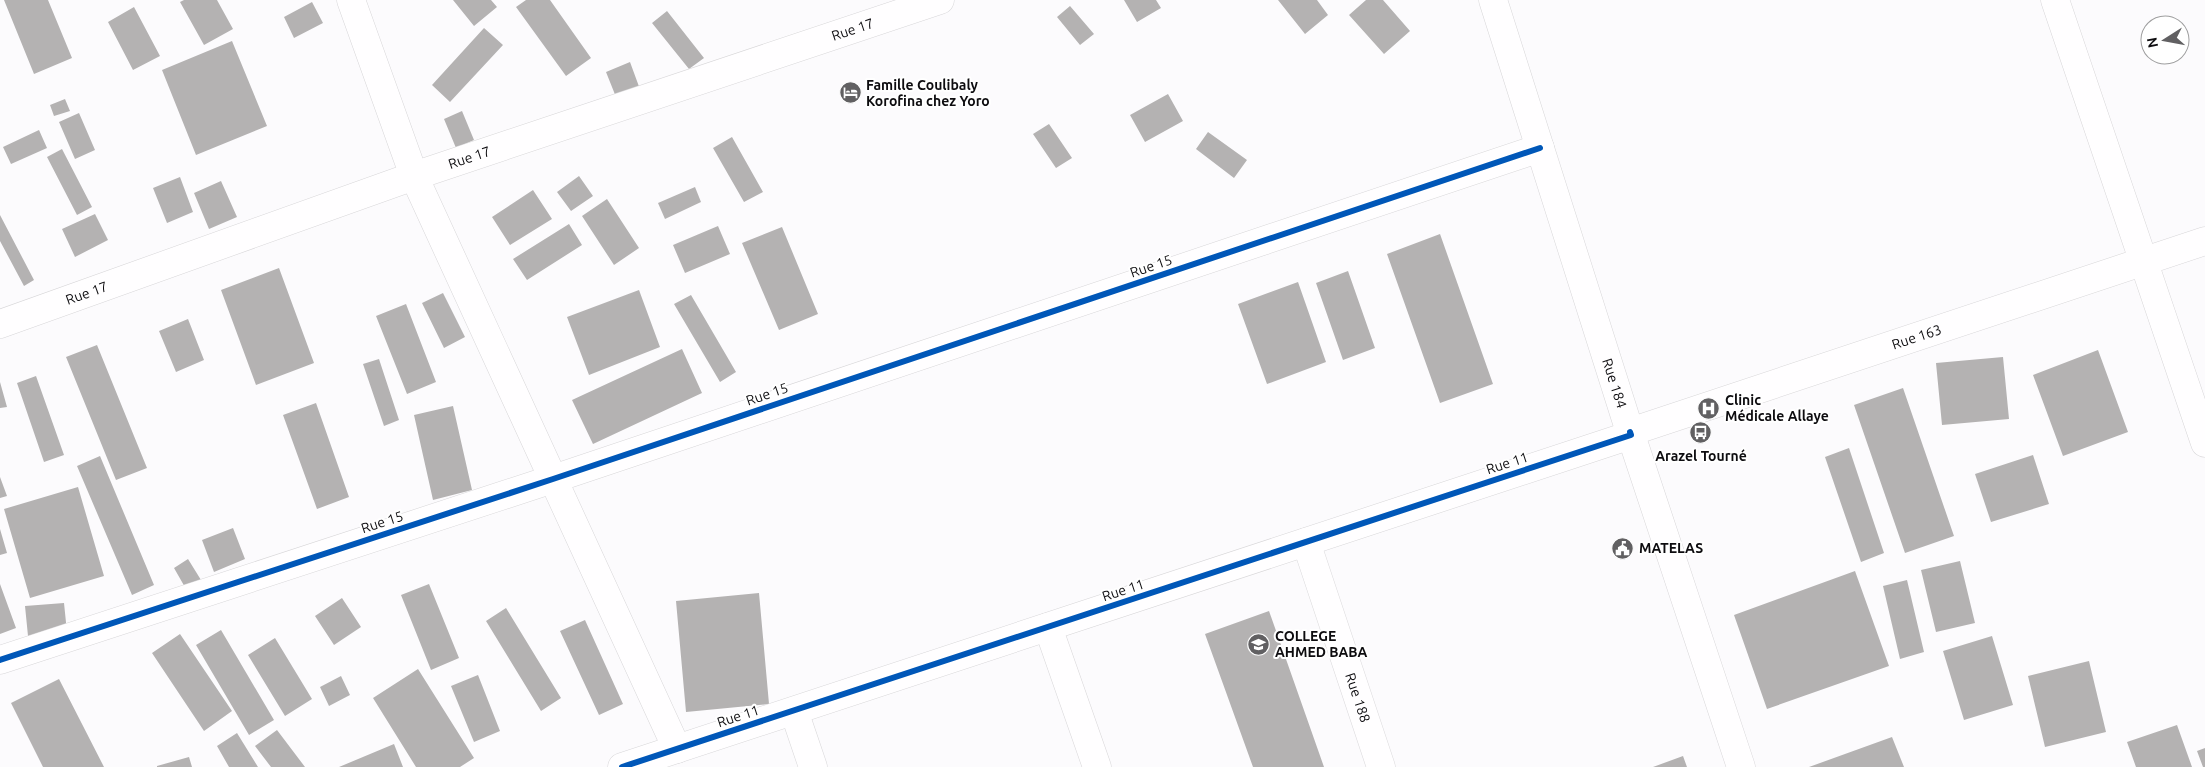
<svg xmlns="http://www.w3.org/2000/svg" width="2205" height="767" viewBox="0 0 2205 767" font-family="Ubuntu,sans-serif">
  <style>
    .building { fill: #b4b2b2 }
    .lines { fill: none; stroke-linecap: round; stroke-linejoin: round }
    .street-casing { stroke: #d8d7d9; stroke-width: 29 }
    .secondary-casing { stroke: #d8d7d9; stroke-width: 29 }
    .street { stroke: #fffeff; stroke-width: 28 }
    .secondary { stroke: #fffeff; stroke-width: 28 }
    .cycleway-casing { stroke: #fff; stroke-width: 9 }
    .cycleway { stroke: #0057b8; stroke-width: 6 }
    .labels { text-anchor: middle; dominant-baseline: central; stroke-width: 4; stroke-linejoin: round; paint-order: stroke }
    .street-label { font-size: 14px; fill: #0d0c0f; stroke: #fff }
    .poi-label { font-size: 14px; font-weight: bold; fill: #0d0c0f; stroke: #fff; text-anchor: start }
  </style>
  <rect width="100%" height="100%" fill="#fcfbfd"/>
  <path class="building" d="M4,0h44l24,58 -38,16z
    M184,0h33l16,29 -29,16 -24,-43z
    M453,0h38l6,7 -23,19z
    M526,0h24l41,58 -25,18 -50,-69z
    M1124,0h32l5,8 -24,14z
    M1278,0h39l11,15 -23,19z
    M1366,0h17l27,31 -26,23 -35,-39z
    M312,2l11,21 -29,15 -10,-21z
    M1070,6l24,28 -14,11 -23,-28z
    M134,7l26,49 -27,14 -25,-48z
    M667,11l37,47 -15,11 -37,-46z
    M484,28l19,17 -53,57 -18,-17z
    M232,41l35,85 -71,29 -34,-85z
    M630,62l11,30 -23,10 -12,-30z
    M1168,94l15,27 -38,21 -15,-27z
    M65,99l5,12 -16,5 -4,-11z
    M462,111l12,29 -18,8 -12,-29z
    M79,113l16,37 -20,9 -16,-37z
    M1049,124l23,34 -16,10 -23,-34z
    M39,130l8,18 -36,16 -8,-17z
    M1208,132l39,28 -13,18 -38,-29z
    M732,137l31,55 -19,10 -31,-54z
    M62,149l30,58 -15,8 -30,-58z
    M579,176l14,20 -22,15 -14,-19z
    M180,177l13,35 -26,11 -14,-35z
    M221,181l16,36 -28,12 -15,-36z
    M695,187l6,15 -36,17 -7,-16z
    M533,190l19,29 -42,26 -18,-28z
    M607,199l32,49 -25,17 -32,-49z
    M95,214l13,26 -33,17 -13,-28z
    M0,215l34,65 -10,6 -24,-45z
    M569,224l13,21 -55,35 -14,-21z
    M718,226l12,28 -45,19 -12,-28z
    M782,227l36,87 -39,16 -37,-87z
    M1440,234l53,150 -53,19 -53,-149z
    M279,268l35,95 -58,22 -35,-95z
    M1348,271l27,77 -32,12 -27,-77z
    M1298,282l28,80 -59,22 -29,-80z
    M639,290l21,57 -71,28 -22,-58z
    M443,293l22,44 -21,11 -22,-45z
    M691,295l45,77 -16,10 -46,-78z
    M406,304l30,78 -29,12 -31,-78z
    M188,319l16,41 -28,12 -17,-41z
    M97,345l50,123 -31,12 -50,-123z
    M682,349l20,44 -109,51 -21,-44z
    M2098,350l30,82 -65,24 -30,-81z
    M2003,357l6,62 -67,6 -6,-62z
    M379,359l20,61 -15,6 -21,-62z
    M36,376l28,79 -20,7 -27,-79z
    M0,382l7,25 -7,1z
    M1903,388l51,148 -49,17 -51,-148z
    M316,403l33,94 -32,12 -34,-94z
    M453,406l19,84 -39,10 -19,-85z
    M1849,448l35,105 -23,9 -36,-105z
    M2033,455l16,49 -58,18 -16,-48z
    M100,456l54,129 -22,10 -55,-129z
    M0,477l7,19 -7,2z
    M78,487l26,89 -74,22 -26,-89z
    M233,528l12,31 -31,13 -12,-32z
    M0,529l7,24 -7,2z
    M188,559l13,21 -15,9 -12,-21z
    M1960,561l15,62 -39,9 -15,-62z
    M1855,571l34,95 -122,43 -33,-94z
    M1907,580l17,72 -24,7 -17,-73z
    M0,584l16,44 -16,6z
    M429,584l30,74 -28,12 -30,-75z
    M759,593l10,111 -83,8 -10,-111z
    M342,598l19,29 -27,18 -19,-29z
    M64,603l4,39 -39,4 -4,-40z
    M506,608l55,90 -20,13 -55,-90z
    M1269,611l55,156h-71l-48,-133z
    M585,620l38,84 -24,11 -39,-84z
    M221,630l53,90 -25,15 -53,-90z
    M180,634l52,77 -28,20 -52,-78z
    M1992,636l21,69 -49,15 -21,-69z
    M275,638l37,61 -27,17 -37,-61z
    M2089,661l17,71 -61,15 -17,-71z
    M418,669l56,89 -14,9h-44l-43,-69z
    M478,675l22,56 -26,11 -23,-56z
    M341,676l9,19 -21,11 -9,-19z
    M59,679l45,88h-61l-32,-64z
    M2177,725l15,42h-56l-9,-25z
    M277,730l28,37h-34l-16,-21z
    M237,733l21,34h-29l-12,-21z
    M1892,737l12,30h-95z
    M394,744l9,23h-64z
    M2205,748v19h-2l-6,-16z
    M1683,756l4,11h-34z
    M189,757l3,10h-35v-1z"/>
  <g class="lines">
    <defs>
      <g id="street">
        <path d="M351,0l63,176 263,573"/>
        <path d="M2055,0l150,443"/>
        <path id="s1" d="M0,324l414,-148 526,-176"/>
        <path id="s2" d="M1630,432l575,-191"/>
        <path id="s3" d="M1306,542l75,225"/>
        <path d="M1048,627l49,140"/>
        <path d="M0,660l553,-181 987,-331"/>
        <path d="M794,711l19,56"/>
        <path d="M622,767l1009,-332"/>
      </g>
      <g id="secondary">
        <path id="s4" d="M1493,0l137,432 111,335"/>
      </g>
    </defs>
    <use href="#street" class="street-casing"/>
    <use href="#secondary" class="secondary-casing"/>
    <use href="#street" class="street"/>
    <use href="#secondary" class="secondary"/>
    <defs>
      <path id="cycleway" d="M0,660l553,-181 987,-331
        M622,767l1009,-332 -1,-3"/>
    </defs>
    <use href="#cycleway" class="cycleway-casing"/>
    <use href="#cycleway" class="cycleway"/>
  </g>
  <defs>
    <symbol id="hotel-disc" viewBox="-11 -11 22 22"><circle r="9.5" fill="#616062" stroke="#fff"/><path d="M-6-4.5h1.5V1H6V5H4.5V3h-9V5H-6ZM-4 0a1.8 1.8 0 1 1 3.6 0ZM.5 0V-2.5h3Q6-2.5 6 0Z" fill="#fff"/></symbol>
    <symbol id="hospital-disc" viewBox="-11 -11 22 22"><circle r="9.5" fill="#616062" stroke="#fff"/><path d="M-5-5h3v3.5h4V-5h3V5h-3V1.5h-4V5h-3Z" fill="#fff"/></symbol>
    <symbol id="bus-disc" viewBox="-11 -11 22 22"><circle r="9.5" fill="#616062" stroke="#fff"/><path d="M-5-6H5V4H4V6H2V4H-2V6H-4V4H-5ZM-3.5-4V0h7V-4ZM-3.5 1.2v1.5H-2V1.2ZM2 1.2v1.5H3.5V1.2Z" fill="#fff"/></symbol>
    <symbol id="civic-disc" viewBox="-11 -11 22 22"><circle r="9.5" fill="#616062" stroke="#fff"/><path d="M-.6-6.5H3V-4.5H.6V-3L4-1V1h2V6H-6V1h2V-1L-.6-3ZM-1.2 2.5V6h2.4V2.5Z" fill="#fff"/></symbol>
    <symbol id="school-disc" viewBox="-11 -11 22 22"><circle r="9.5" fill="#616062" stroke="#fff"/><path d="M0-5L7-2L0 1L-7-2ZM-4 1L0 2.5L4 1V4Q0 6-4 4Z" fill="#fff"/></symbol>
  </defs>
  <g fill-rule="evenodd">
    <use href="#hotel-disc" x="838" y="80" width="25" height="25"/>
    <use href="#hospital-disc" x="1696" y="396" width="25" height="25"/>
    <use href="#bus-disc" x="1688" y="420" width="25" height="25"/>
    <use href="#civic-disc" x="1610" y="536" width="25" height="25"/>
    <use href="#school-disc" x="1246" y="632" width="25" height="25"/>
  </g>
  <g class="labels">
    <g class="street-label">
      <text stroke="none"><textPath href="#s1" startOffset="902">Rue 17</textPath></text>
      <text stroke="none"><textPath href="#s1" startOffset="498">Rue 17</textPath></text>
      <text transform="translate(1151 266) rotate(-19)">Rue 15</text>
      <text stroke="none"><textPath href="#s1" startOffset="92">Rue 17</textPath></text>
      <text stroke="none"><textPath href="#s2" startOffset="302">Rue 163</textPath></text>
      <text stroke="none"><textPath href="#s4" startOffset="402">Rue 184</textPath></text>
      <text transform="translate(767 394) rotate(-19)">Rue 15</text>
      <text transform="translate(1507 463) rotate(-18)">Rue 11</text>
      <text transform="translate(382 522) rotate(-18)">Rue 15</text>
      <text transform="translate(1123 590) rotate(-18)">Rue 11</text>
      <text stroke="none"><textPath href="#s3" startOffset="164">Rue 188</textPath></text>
      <text transform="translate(738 716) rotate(-18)">Rue 11</text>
    </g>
    <g class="poi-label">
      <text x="866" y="85">Famille Coulibaly<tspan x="866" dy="16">Korofina chez Yoro</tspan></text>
      <text x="1725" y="400">Clinic<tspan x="1725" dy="16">Médicale Allaye</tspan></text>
      <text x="1701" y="456" text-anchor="middle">Arazel Tourné</text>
      <text x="1639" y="548">MATELAS</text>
      <text x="1275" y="636">COLLEGE<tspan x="1275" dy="16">AHMED BABA</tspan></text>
    </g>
  </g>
  <g transform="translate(2165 40) rotate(259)"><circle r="24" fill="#ffffff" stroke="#9e9e9f"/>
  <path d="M0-4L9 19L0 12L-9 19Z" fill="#616062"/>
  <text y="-8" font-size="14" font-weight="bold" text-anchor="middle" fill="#0d0c0f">N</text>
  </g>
</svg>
